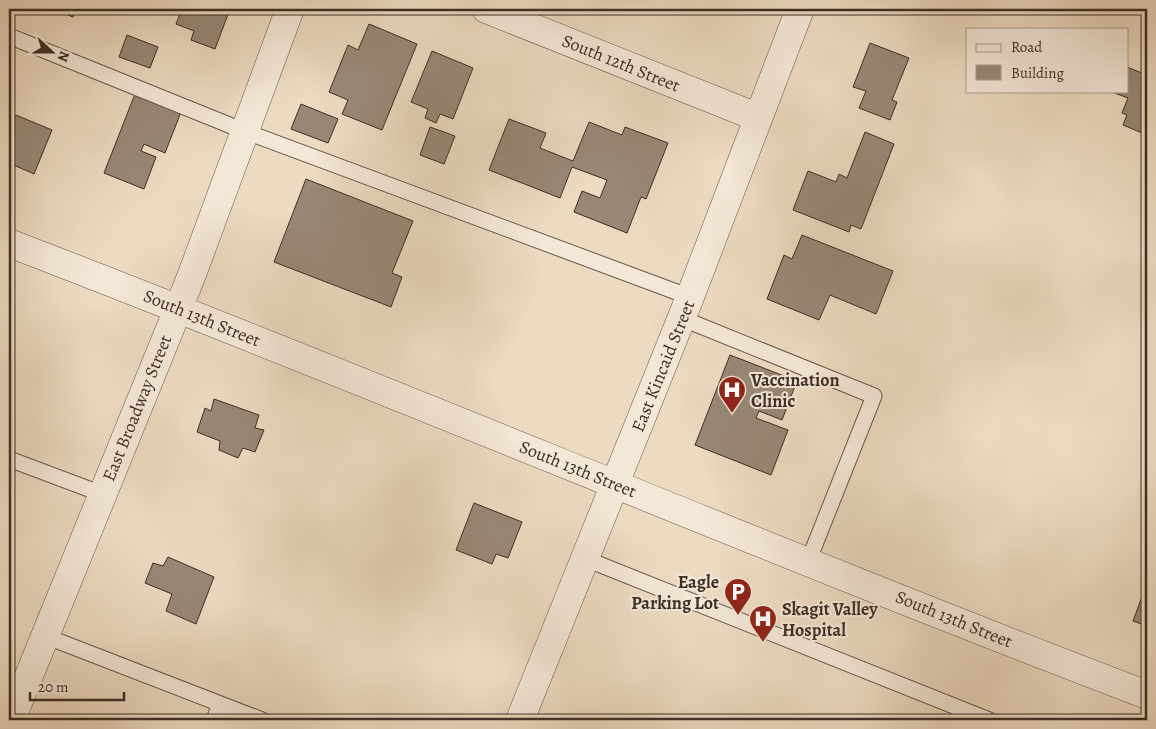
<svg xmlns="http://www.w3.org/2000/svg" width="1156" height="729" viewBox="0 0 1156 729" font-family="Alegreya,serif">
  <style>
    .building { fill: #988877; stroke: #3d2f26 }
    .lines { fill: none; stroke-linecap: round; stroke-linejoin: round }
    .lane-casing { stroke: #695a4d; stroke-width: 17 }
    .street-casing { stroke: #695a4d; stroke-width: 29 }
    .lane { stroke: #f3e7d7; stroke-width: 15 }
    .street { stroke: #f3e7d7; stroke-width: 28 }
    .labels { text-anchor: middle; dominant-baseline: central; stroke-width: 4; stroke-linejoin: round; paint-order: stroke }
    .street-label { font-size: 18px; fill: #3d2f26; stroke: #f3e7d7 }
    .poi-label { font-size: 18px; font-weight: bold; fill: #3d2f26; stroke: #f3e7d7; text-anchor: start }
  </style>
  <rect width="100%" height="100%" fill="#ecdac1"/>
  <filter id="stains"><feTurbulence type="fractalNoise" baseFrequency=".004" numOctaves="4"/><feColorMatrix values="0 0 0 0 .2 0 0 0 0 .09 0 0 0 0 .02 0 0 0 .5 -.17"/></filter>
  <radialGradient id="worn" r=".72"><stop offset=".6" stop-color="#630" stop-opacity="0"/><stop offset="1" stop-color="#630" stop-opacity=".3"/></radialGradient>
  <path class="building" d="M53,9h24l-4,8z
    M182,9h48l-15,40 -24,-9 3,-9 -18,-7z
    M369,24l48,20 -35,86 -40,-16 6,-14 -19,-8 19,-47 10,5z
    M127,35l31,12 -8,21 -31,-11z
    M870,43l39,15 -17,42 5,2 -7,18 -31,-12 7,-17 -13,-4z
    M432,51l41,17 -20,51 -13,-5 -4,9 -11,-5 3,-9 -17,-7z
    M1127,67l20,8v60l-24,-10 4,-10 -5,-2 6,-15 -19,-7h18z
    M135,94l46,18 -16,41 -21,-9 -3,7 15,6 -12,32 -40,-16z
    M301,104l37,15 -10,24 -37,-14z
    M16,115l36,15 -18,44 -25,-11v-36l2,1z
    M509,119l37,14 -6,15 33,13 16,-39 33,13 3,-8 43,16 -22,56 -5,-2 -14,36 -53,-21 8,-21 18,7 7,-18 -35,-13 -12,31 -71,-28z
    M430,127l25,9 -11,28 -24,-9z
    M865,132l29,12 -33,85 -10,-4 -2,7 -56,-22 15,-39 28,11 3,-8 8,4z
    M306,179l107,42 -21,52 10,4 -11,30 -117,-45z
    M802,235l91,36 -17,43 -46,-19 -11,25 -52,-21 17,-44 8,4z
    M730,355l67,26 -15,39 -23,-9 -3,7 32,12 -17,45 -76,-30z
    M214,399l45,16 -4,13 9,2 -9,22 -12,-4 -5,10 -19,-8 1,-9 -23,-9 8,-24 6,3z
    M474,503l48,19 -14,36 -12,-4 -4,10 -36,-14z
    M168,557l46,20 -18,47 -30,-13 6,-17 -27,-11 8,-20 10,3z
    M1147,583v43l-14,-5z
    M798,714l19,6h-21z"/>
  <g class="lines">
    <defs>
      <path id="lane" d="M9,36l235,95 446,166
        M681,318l193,78 -66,166
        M9,459l93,35
        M586,559l403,161
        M45,636l217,84
        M214,720l6,-16"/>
      <path id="street" d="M486,9l271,108
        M9,243c381,146 757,307 1138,452
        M11,720l180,-443 99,-268
        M520,720l170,-423 110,-288"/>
    </defs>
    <use href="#lane" class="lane-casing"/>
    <use href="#street" class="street-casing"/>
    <use href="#lane" class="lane"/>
    <use href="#street" class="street"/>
  </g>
  <defs>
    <symbol id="hospital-pin" viewBox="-11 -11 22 30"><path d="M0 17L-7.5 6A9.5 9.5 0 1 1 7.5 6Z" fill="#8f2418" stroke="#f3e7d7"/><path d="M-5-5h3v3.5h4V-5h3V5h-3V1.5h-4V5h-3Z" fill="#fff"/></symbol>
    <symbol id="parking-pin" viewBox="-11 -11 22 30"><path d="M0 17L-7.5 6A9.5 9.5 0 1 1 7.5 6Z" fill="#8f2418" stroke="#f3e7d7"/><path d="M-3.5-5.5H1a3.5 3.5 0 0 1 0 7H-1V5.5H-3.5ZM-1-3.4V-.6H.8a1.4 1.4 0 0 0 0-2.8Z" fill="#fff"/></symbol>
  </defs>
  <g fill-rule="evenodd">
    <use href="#hospital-pin" x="716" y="374" width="32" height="43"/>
    <use href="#parking-pin" x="722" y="576" width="32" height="43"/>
    <use href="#hospital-pin" x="747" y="603" width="32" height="43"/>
  </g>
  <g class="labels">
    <g class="street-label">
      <text transform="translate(621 63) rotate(22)">South 12th Street</text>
      <text transform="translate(202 318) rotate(22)">South 13th Street</text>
      <text transform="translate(663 366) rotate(-68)">East Kincaid Street</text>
      <text transform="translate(137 408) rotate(-68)">East Broadway Street</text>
      <text transform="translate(578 469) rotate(22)">South 13th Street</text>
      <text transform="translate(954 619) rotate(22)">South 13th Street</text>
    </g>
    <g class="poi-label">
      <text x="751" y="380">Vaccination<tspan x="751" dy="21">Clinic</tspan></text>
      <text x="719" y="582" text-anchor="end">Eagle<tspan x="719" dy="21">Parking Lot</tspan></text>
      <text x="782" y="609">Skagit Valley<tspan x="782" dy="21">Hospital</tspan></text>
    </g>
  </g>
  <rect width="1156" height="729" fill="none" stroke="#ecdac1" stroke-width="30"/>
  <rect x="10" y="10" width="1136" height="709" fill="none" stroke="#3d2f26" stroke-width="2.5"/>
  <rect x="15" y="15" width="1126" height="699" fill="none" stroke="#3d2f26"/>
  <rect x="966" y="28" width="162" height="65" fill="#f3e7d7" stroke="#aa9d90"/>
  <rect x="976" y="44" width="25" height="8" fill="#f3e7d7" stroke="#aa9d90"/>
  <text x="1011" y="52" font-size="15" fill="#3d2f26">Road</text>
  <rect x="976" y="65" width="25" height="15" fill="#988877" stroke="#aa9d90"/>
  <text x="1011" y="78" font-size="15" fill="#3d2f26">Building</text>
  <g transform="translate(52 52) rotate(111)" stroke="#f3e7d7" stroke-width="4" paint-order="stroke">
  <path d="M0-4L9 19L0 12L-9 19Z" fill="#3d2f26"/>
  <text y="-8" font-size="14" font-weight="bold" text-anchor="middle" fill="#3d2f26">N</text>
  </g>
  <path d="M30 692v8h94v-8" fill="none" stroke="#3d2f26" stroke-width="2.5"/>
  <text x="38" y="692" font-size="15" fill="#3d2f26" stroke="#f3e7d7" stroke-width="4" paint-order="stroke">20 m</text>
  <rect width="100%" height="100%" filter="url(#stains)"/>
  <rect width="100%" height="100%" fill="url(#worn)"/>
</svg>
